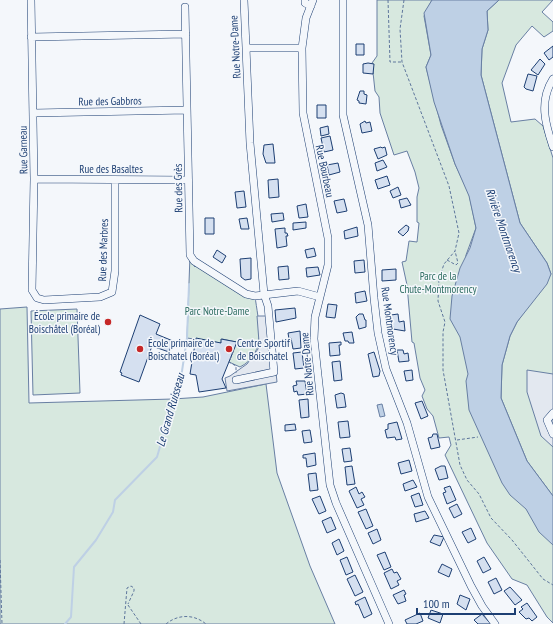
<svg xmlns="http://www.w3.org/2000/svg" width="553" height="624" viewBox="0 0 553 624" font-family="'PT Sans Narrow',sans-serif">
  <style>
    .green { fill: #d7e8df; stroke: #687fa3 }
    .parking { fill: #e3e8f0; stroke: #687fa3 }
    .water { fill: #bed0e5; stroke: #687fa3 }
    .lines { fill: none; stroke-linecap: round; stroke-linejoin: round }
    .stream { stroke: #bed0e5; stroke-width: 2 }
    .building { fill: #d5e0f0; stroke: #1d3f73 }
    .minor-casing { stroke: #1d3f73; stroke-width: 8 }
    .path { stroke: #5e769c; stroke-width: 1; stroke-dasharray: 3 2; stroke-linecap: butt }
    .minor { stroke: #f4f7fb; stroke-width: 7 }
    .poi-dot { fill: #c62828; stroke: #f4f7fb; stroke-width: 1.5 }
    .labels { text-anchor: middle; dominant-baseline: central; stroke-width: 3; stroke-linejoin: round; paint-order: stroke }
    .street-label { font-size: 11px; fill: #1d3f73; stroke: #f4f7fb }
    .park-label { font-size: 11px; fill: #2c6c60; stroke: #f4f7fb }
    .poi-label { font-size: 11px; fill: #1d3f73; stroke: #f4f7fb; text-anchor: start }
    .water-label { font-size: 12px; font-style: italic; fill: #1d3f73; stroke: #f4f7fb }
  </style>
  <rect width="100%" height="100%" fill="#f4f7fb"/>
  <path class="green" d="M377,0h55l-8,16 7,39 -5,12 15,58 14,39 14,30 7,34 -10,27 -3,51 90,229v88l-6,-6 -20,-32 -15,-6 -25,-36 -42,-88 6,-10 -2,-8 -10,1 -6,-22 -6,-7 -5,-13 3,-6 -5,-12 -6,-35 -2,-1 -5,-57 -5,-23 4,-1 3,-20 8,1 2,-19 -2,-1v-25l2,-9 -4,-16 -8,-21 -13,4 -14,-42 -1,-16 -4,-6 -3,-28 5,-7z
    M499,0h54l-11,12 11,10v9l-9,6 -12,-11 -16,19 -14,38 9,39 24,-3 8,7 10,32v338l-26,-35 -26,-63 1,-33 8,-29 7,-14 34,-48 -4,-11 -27,-40 -39,-148 1,-26 6,-19 -1,-19z
    M190,255l5,12 -1,-6 61,35c3,25 13,57 -15,71l-11,-5 7,-20 -14,-3 -1,4 -34,-5z
    M27,307l2,96 144,-4 30,-2 63,-13 11,89 33,93 25,58h-335v-315z
    M77,309l3,84 -47,2 -2,-84z"/>
  <path class="parking" d="M257,316h13l7,66 -50,9 -2,-13 5,-2 17,-12 11,-15 1,-7z
    M527,370l26,4v73l-12,-11 -14,-44z"/>
  <path class="water" d="M432,0h67l-12,11 1,19 -6,19 -1,26 39,148 27,40 4,11 -4,10 -30,38 -7,14 -8,29 -1,33 26,63 26,35v49l-14,-13 -13,-23 -16,-14 -8,-12 -33,-73 -3,-29 2,-7 -8,-37 -10,-18 2,-23 8,-28 10,-20 6,-20 -7,-32 -14,-32 -21,-62 -8,-35 5,-12 -7,-42z
    M382,404l3,12 -5,1 -3,-12z"/>
  <g class="lines">
    <path class="stream" d="M65,624l6,-7 3,-50 22,-27 17,-28 2,-12 42,-43 25,-86 5,-33 2,-54"/>
  </g>
  <path class="building" d="M356,44h8v11h-8z
    M553,46v11l-4,3 -5,-7z
    M540,59l5,5 -7,11 -7,-5z
    M368,63l6,1 -1,10 -10,-1v-9z
    M528,74l9,2 -4,15 -7,-2 -2,-2z
    M360,91h4v3l3,1 -1,9 -7,-1v-2l-2,-1z
    M317,105h9v13h-9z
    M365,121l1,2 4,-1 2,9 -10,2 -2,-9z
    M328,126l1,8 -8,2 -1,-8z
    M330,136l3,14 -9,2 -3,-14z
    M273,144l2,19h-9l-3,-9 1,-9z
    M381,147l1,1 3,-1 2,8 -9,4 -4,-10z
    M383,160l4,7 -10,4 -2,-8z
    M338,163l2,9 -11,3 -2,-10z
    M387,176l3,9 -12,4 -3,-9z
    M278,179l1,18 -10,1 -1,-18z
    M398,187l3,8 -8,3 -3,-7z
    M244,191l2,16 -9,1 -2,-16z
    M407,198l4,7 -10,3 -2,-8z
    M344,199l3,12 -10,2 -3,-12z
    M306,204l2,13 -9,1 -2,-12z
    M283,213l1,7 -12,2 -1,-8z
    M205,218h9v16h-9z
    M247,218l2,11h-8l-2,-10z
    M306,222v6l-13,2v-7z
    M406,225l3,2 -1,4 -5,5 -5,-4z
    M357,227l1,9 -13,3 -1,-8z
    M285,228v5h2l1,3h-2l1,10 -10,2 -2,-19z
    M314,248l2,8 -9,2 -2,-8z
    M217,250l9,6 -4,7 -9,-6z
    M251,258v21l-6,1 -4,-3 -1,-18z
    M364,260l1,12 -10,1 -1,-12z
    M288,266l1,13 -10,1 -1,-13z
    M318,267l2,8 -13,2 -1,-9z
    M396,269v11l-14,1v-11z
    M365,291l2,10 -11,2 -1,-10z
    M328,304l9,1 -2,13 -9,-1z
    M295,308l1,10 -20,4 -1,-12z
    M359,314h4l2,6h1v7l-7,2 -3,-12z
    M398,314l1,8 5,-1 1,10 -12,-2 -2,-14z
    M140,315l20,9 -4,10 17,7 -4,11 -17,-6 -13,36 -18,-7 1,-2 -2,-1z
    M300,331l1,17 -8,1 -2,-11 -2,1 -1,-6z
    M352,332l2,11h-5l-1,-2h-3l-2,-8z
    M196,338l25,5v-4l16,3 -15,37 4,9 -27,4 -3,-17 -6,-1z
    M341,342v3h-2l1,10 -10,1 -1,-13z
    M397,350h6l1,4 4,-1 1,8 -10,1z
    M302,352l2,16 -9,1 -2,-16z
    M374,352l6,19 -1,5 -6,1 -5,-23z
    M340,361l2,19 -8,1 -2,-19z
    M412,370l1,10 -7,1 -2,-10z
    M296,381h9l2,13 -9,1 -1,-4 -3,1 -1,-6 4,-1z
    M341,393l3,1 2,13 -9,1 -2,-13z
    M308,399l1,18 -8,1 -2,-18z
    M422,401l6,15 -7,3 -6,-16z
    M348,421l2,16 -10,1 -2,-16z
    M397,422l5,17 -6,1 -1,-3 -8,1 -2,-8 3,-1v-5z
    M295,424l1,6 -11,1v-6z
    M310,430l2,12 -8,1 -2,-12z
    M433,434h4l3,13 -9,2 -3,-11 4,-1z
    M350,448l2,13 -8,1 -2,-13z
    M315,453l1,12 -9,2 -1,-9h-3v-3z
    M409,460l3,11 -11,3 -3,-11z
    M352,466l3,18 -8,1 -2,-18z
    M441,466h4l3,12 -9,2 -4,-11z
    M316,473l2,17 -8,1 -2,-17z
    M413,480l4,7 -12,4 -2,-7z
    M450,486l6,14 -9,4 -4,-11 3,-1 -2,-4z
    M356,487l3,7 3,-2 3,5 -4,2 3,6 -7,3 -8,-17z
    M419,493l4,12 -8,2 -4,-11z
    M320,496l6,15 -7,3 -7,-15z
    M457,504l5,10 -8,4 -5,-10z
    M366,509l7,17 -7,3 -8,-17z
    M425,511l4,7 -13,4 -2,-8z
    M331,517l5,12 -9,4 -5,-12z
    M471,528l5,11 -8,4 -6,-11z
    M377,529l4,11 -8,4 -5,-11z
    M434,535l10,2 -4,9 -10,-4z
    M339,539l5,12 -7,4 -5,-12z
    M385,552l6,15 -7,3 -7,-15z
    M347,557l6,15 -7,3 -6,-15z
    M484,557l7,12 -8,4 -6,-12z
    M442,564l10,5 -3,8 -11,-5z
    M392,569l2,4 3,-1 4,7 -4,2 2,4 -8,4 -7,-16z
    M355,575l8,17 -8,4 -8,-17z
    M496,578l6,12 -8,4 -6,-12z
    M510,587l12,13 -7,5 -11,-14z
    M404,590l2,4 -2,1 2,6 -8,3 -5,-9z
    M460,595l10,4 -4,11 -9,-6z
    M365,597l7,17 -8,4 -6,-14 -2,1 -1,-3z
    M527,603l10,14 -5,4 -3,-3 -3,1 -7,-7 4,-3 -2,-2z
    M431,610l12,4 -3,9 -12,-5z
    M420,613l3,8 -7,3h-9l-2,-4z
    M482,614l9,10h-13l-4,-4z"/>
  <g class="lines">
    <defs>
      <path id="minor" d="M31,0l3,179 -2,111 5,8 7,2 56,-3 12,-5 3,-21v-91
        M305,0v3l6,3
        M313,0l-7,18 -4,30 1,65 25,125v27l-13,52 -1,22 16,146 6,18 53,121
        M343,0v115l25,110 6,73 4,35 8,36 21,54 21,74 43,89 11,20 13,18
        M185,7l5,248 4,6 52,33 9,2 43,-5 22,6
        M31,37l155,-3
        M246,48h56
        M553,79c-14,22 -8,44 0,68
        M33,113l154,-3
        M34,179l154,1
        M236,380l38,-8 -6,-66 -4,-12 -14,-151 -6,-143
        M553,413l-6,7 6,14"/>
    </defs>
    <use href="#minor" class="minor-casing"/>
    <path class="path" d="M388,0l2,62h12
      M404,0l-4,29 2,33 47,124 10,47 -4,18 -11,13 -5,15 -1,22 7,21 -2,10v38l17,95 7,15 12,14 12,24 21,22 31,39 10,6
      M447,260l9,5 2,-2 -3,-12
      M233,352l-4,10 7,4v7
      M457,440l21,-3
      M0,560l2,64
      M128,605l13,19
      M124,624l3,-36 4,-2 3,2v3l-6,13
      M166,624c12,-10 28,-10 40,0"/>
    <use href="#minor" class="minor"/>
  </g>
  <g class="poi-dot">
    <circle cx="108" cy="322" r="4"/>
    <circle cx="140" cy="349" r="4"/>
    <circle cx="229" cy="349" r="4"/>
  </g>
  <g class="labels">
    <g class="street-label">
      <text transform="translate(235 47) rotate(-93)">Rue Notre-Dame</text>
      <text transform="translate(110 101) rotate(-1)">Rue des Gabbros</text>
      <text transform="translate(23 150) rotate(-91)">Rue Garneau</text>
      <text x="111" y="169">Rue des Basaltes</text>
      <text transform="translate(325 171) rotate(78)">Rue Bourbeau</text>
      <text transform="translate(178 188) rotate(-91)">Rue des Grès</text>
      <text transform="translate(103 250) rotate(-88)">Rue des Marbres</text>
      <text transform="translate(390 321) rotate(82)">Rue Montmorency</text>
      <text transform="translate(307 364) rotate(-95)">Rue Notre-Dame</text>
    </g>
    <g class="park-label">
      <text x="438" y="276">Parc de la<tspan x="438" dy="13">Chute-Montmorency</tspan></text>
      <text x="217" y="311">Parc Notre-Dame</text>
    </g>
    <g class="poi-label">
      <text x="100" y="316" text-anchor="end">École primaire de<tspan x="100" dy="13">Boischâtel (Boréal)</tspan></text>
      <text x="148" y="343">École primaire de<tspan x="148" dy="13">Boischatel (Boréal)</tspan></text>
      <text x="237" y="343">Centre Sportif<tspan x="237" dy="13">de Boischatel</tspan></text>
    </g>
    <g class="water-label">
      <text transform="translate(504 230) rotate(71)">Rivière Montmorency</text>
      <text transform="translate(170 410) rotate(-74)">Le Grand Ruisseau</text>
    </g>
  </g>
  <path d="M417 608v6h98v-6" fill="none" stroke="#1d3f73" stroke-width="2"/>
  <text x="423" y="608" font-size="12" fill="#1d3f73" stroke="#f4f7fb" stroke-width="3" paint-order="stroke">100 m</text>
</svg>
